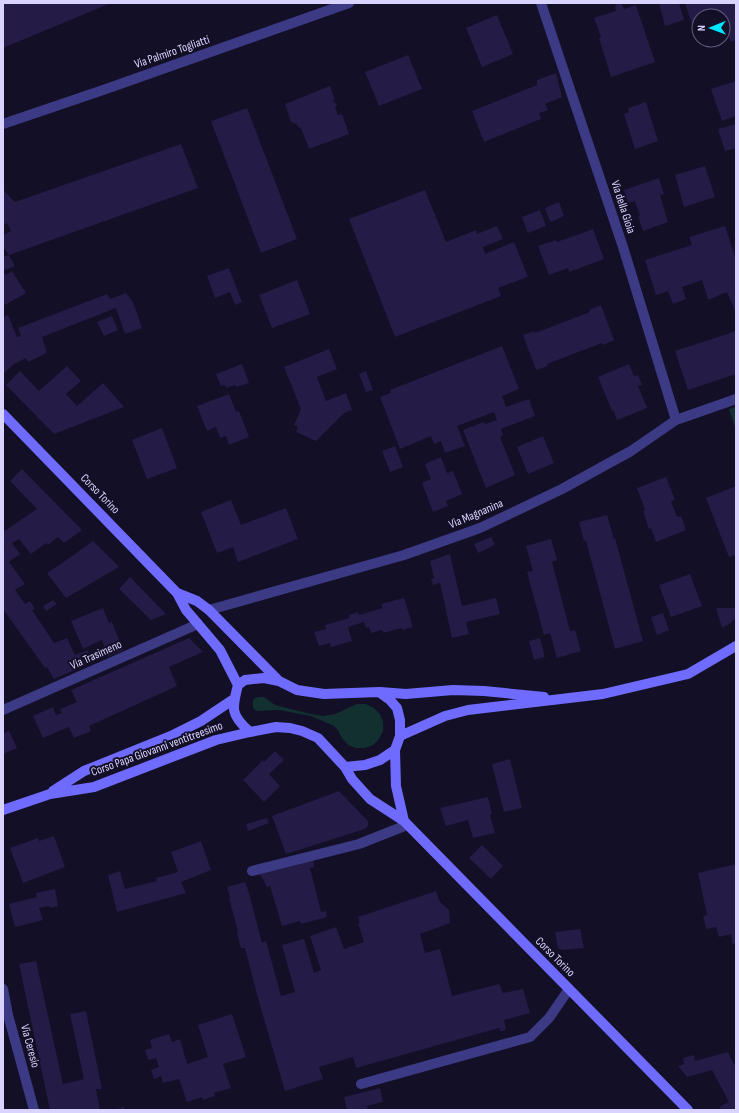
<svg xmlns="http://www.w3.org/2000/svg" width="739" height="1113" viewBox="0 0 739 1113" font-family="'Sofia Sans Condensed',sans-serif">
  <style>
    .green { fill: #12302f }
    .building { fill: #241b47 }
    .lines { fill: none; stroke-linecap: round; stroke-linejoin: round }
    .service { stroke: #3d3a85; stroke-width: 10 }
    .minor { stroke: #3d3a85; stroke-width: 10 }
    .tertiary { stroke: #3d3a85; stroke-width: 10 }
    .secondary { stroke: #6f6bff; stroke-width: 10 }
    .labels { text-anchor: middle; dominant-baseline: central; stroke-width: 4; stroke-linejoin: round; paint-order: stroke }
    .street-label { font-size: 12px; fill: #d9d4ff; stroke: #130f26 }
  </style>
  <rect width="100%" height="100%" fill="#130f26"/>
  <path class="green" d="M736,407v23l-7,-21z
    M259,697h5l11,8 36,9 12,2 12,-2 22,-10h9l8,4 6,6 3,8v9l-4,8 -6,6 -8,3h-9l-8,-3 -6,-7 -4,-8 -4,-4 -23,-10 -32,-6 -23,1 -3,-3v-7l2,-3z"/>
  <path class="building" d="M3,3h108l-108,45z
    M617,3h4l3,6 12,-4 19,57 -44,15 -12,-39 2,-1 -7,-19 22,-7 -1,-4z
    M659,3h20l5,17 -19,6z
    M685,3h51v37l-5,2 -4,-9 1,-1 -2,-5 -3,1v-12h-24v19l-3,1z
    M497,15l16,39 -31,13 -16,-39z
    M408,55l14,34 -43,17 -14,-34z
    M556,73l6,24 -17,7 3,6 -9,3 2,6 -57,23 -12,-31 65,-26v-5z
    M736,81v35l-14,5 -11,-32z
    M330,86l5,14h-3l5,4 -1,3 -1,1 3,7 4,-1 7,20 -40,15 -8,-21 -3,-1 -2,-3 -5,-2 -6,-18z
    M646,102l12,39 -23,8 -11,-35 5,-2 -1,-4z
    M247,108l50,131 -36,14 -50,-132z
    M736,124v24l-11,3 -7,-22z
    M181,144l17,44 -189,67 -6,-8v-12l8,-4 -4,-8 -4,2v-35l12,12z
    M705,166l10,31 -31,10 -9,-32z
    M659,178l5,16 -4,1 8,27 -25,9 -5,-15h2l-5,-15 -7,2 -4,-13z
    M425,190l21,52 30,-12 1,4 20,-8 6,13 -20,8 2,7 29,-12 14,35 -30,11 3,8 -106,41 -46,-118z
    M559,202l5,14 -14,6 -5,-14z
    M540,210l6,16 -18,7 -6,-16z
    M725,226l11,34v53l-9,-21 -19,8 -6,-20 -20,7 4,12 -13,5 -5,-13 -12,4 -11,-35 47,-15 -3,-8z
    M593,229l11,30 -35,13 -1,-4 -19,7 -11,-29 18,-6 1,2z
    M9,255l6,11 -12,5v-14z
    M229,268l13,34 -7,3 -5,-13 -15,6 -8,-22z
    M3,271l3,4 6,-4 14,22 -21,12 -2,-3z
    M297,280l13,34 -38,14 -13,-33z
    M126,293l7,9 9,26 -17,6 -9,-26 -74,29 5,16 -19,9 -2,-4 -12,6 -11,10v-57l5,-2 9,22 4,-1 -3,-8 89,-34 3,5z
    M601,305l13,35 -11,5 -1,-2 -55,21 1,2 -12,4 -13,-35 12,-4v2l55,-21 -1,-2z
    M112,316l6,14 -14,6 -7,-14z
    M736,331v43l-48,16 -13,-39z
    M502,346l17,43 -17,7 4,11 23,-8 6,17 -34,13 2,6 -3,2 15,38 -29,13 -23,-58 21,-8 1,2 12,-4 -3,-8 -37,14 8,20 -20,7 -4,-12 -7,3 -3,-8 -31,13 -20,-52 11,-4 -1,-3z
    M329,349l8,20 -20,8 9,24 20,-8 6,17 -8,3 -28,28 -20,-9 2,-5 -4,-2 7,-16 -17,-42z
    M242,364l7,19 -13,4 -1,-2 -9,3 -1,-3 -4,1 -5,-12z
    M629,364l5,12 4,-1 4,10 -4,1 9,22 -30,12 -4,-10 -1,1 -14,-34z
    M67,366l14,15 -15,13 11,12 26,-23 21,24 -70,27 -48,-49 14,-14 19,20z
    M366,371l7,19 -7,2 -7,-18z
    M229,394l7,18 3,-1 10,26 -20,8 -3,-9 -6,2 -4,-11 -9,4 -10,-25z
    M162,428l15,40 -30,11 -15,-39z
    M543,436l11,27 -26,11 -11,-27z
    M395,446l8,21 -13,5 -8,-21z
    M441,457l6,16 6,-2 9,23 -16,7 2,5 -15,6 -11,-29 9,-4 -6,-15z
    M22,469l60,61 -18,13 -6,-6 -10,8 -2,-2 -15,11 -12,-15 -7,4 8,11 -11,8 16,22 -10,6 10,14 5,-3 5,8 -3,1 22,33 13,-5 8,17 13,-5 1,3 -3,1 5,9 -37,16 -7,-12 -2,1 -42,-59v-58l2,-2 -2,-3v-14l34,-23 -27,-28z
    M666,477l9,23 -4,1 6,16 4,-1 5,14 -30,12 -5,-14 -2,1 -6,-18 2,-1 -8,-22z
    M736,486v69l-7,2 -23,-59z
    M231,500l10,25 45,-17 12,31 -60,23 -5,-15 -16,6 -16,-41z
    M607,515l7,24 1,-1 28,103 -28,8 -29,-108h-2l-5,-19z
    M491,537l4,8 -17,8 -4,-9z
    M551,539l6,21 -5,2 18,69 5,-1 6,21 -24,7 -7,-25 -6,2 -17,-63 6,-1 -7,-25z
    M93,541l26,26 -53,31 -19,-25 21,-14z
    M450,554l12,52 34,-8 4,16 -34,8 3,12 -17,4 -12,-55 -7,2 -2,-6 3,-1 -4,-17z
    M690,574l12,32 -31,11 -12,-32z
    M130,577l36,37 -15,6 -32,-31z
    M404,598l9,29 -11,3v-2l-19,5 -1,-3 -11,3 -2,-6 -3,1 -2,-6 -16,5 4,14 -21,6 -1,-4 -11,3 -5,-14 12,-3 -1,-4 24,-7v-3l9,-3 1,3 24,-7 -2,-4z
    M53,600l4,4 -11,7 -3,-5z
    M103,608l6,15 3,-1 11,28 -15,7 -6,-17 -19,9 -12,-28z
    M716,608h19v10l-4,5 -9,5z
    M663,613l6,17 -12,5 -6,-18z
    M189,638l14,14 -34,15 8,19 -88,40 2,5 -17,7 -5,-11 -26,11 -10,-22 20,-9 3,8 6,-2 -2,-4 17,-7 -6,-12z
    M540,638l5,19 -11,3 -5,-19z
    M9,731l8,17 -14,6v-20z
    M275,751l9,9 -15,14 11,12 -16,16 -21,-22 20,-20 1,2z
    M510,759l12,49 -18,4 -12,-48z
    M339,791l29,30v4l-1,2 -2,2 -79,25 -14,-38z
    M488,797l4,17 -2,1 5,18 -22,5 -5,-18 -22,6 -6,-18z
    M267,818l2,5 -21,8 -2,-7z
    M54,836l11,31 -42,16 -13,-35 28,-10 1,3z
    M201,841l10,29 -30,12 5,11 -69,19 -9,-37 12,-4 5,18 32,-8 -1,-3 22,-6 -7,-20z
    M482,845l21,21 -12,13 -22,-21z
    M313,860l1,7 -4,1 11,44 5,-1 1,6 -26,7 -1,-3 -18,5 -12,-40 -3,1 -7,-13z
    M736,864v79l-4,1 -1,-10 -12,3 -3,-10 -10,2 -3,-13 4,-1 -9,-42z
    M245,882l4,11 13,50 4,-2 15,55 14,-4 -13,-47 22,-6 10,34 7,-3 -11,-34 26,-9 8,22 20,-7 -6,-19h2l-2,-6 78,-26 4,11 9,8 1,13 -30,11 5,19 15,-4 12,47 47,-12 4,9 20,-4 7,24 -26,7 2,9 -3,2h-3l-1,-3 -143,40 -3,-11 -34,10 4,12 -38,12 -26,-89 -14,-54h-4l-4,-15 1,-1 -9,-34h1l-3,-11z
    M55,889l3,17 -8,2 -1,-2 -10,2 4,12 -28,7 -6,-23 28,-7 -1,-4z
    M580,929l4,19 -22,2 -4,-2 -3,-16z
    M36,961l27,123 21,-5 -14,-65 16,-3 16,78h-6l4,21h-50l-31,-146z
    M232,1014l14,43 -23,7 8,24 -17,5 1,3 -12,4 -1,-3 -15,5 -8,-23 -16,4 -2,-7 -7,3 -3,-9 8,-3 -3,-9 -8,2 -3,-10 7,-2 -2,-8 19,-6 3,8 8,-3 7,25 21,-7 -10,-32z
    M728,1052l6,13 1,-1 1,2v44h-14l-3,-3 10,-5 -17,-32 -25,7 -9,-11 6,-2 -1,-6 11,-3 1,6z
    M380,1088l3,14 -16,4 1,4h-21l-3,-13z
    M124,1107l1,3h-12z"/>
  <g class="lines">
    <path class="service" d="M252,871l107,-27 48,-19
      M361,1084l169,-47 19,-19 20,-29"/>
    <path class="minor" d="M541,3l82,244 53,173
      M209,610l195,-55 76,-27 82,-39 69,-38 45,-31 60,-21
      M3,710l195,-86
      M3,989l5,26 26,95"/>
    <path class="tertiary" d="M3,124l103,-35 243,-86"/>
    <path class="secondary" d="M3,414l174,179 9,17 12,14 22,26 18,35
      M177,593l20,8 12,9 70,71
      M264,678l15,3 18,9 27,4 55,-2 11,8 7,8 3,12v16l-5,14 -15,10 -15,5 -20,2 -27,-29 -16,-7 -12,-3 -14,-1 -26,5c-20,-17 -18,-24 -12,-47l7,-5z
      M380,692l26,2 47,-4 31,1 60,6
      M400,736l45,-20 23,-6 135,-16 85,-20 48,-28
      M395,750l1,36 8,35
      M345,767l7,12 18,20 34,22 284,289
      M53,791l31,-20 87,-35 30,-15 33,-22
      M3,810l47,-16 44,-7 122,-47 34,-8"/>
  </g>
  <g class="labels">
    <g class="street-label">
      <text transform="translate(172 52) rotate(-19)">Via Palmiro Togliatti</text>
      <text transform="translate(623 207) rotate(72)">Via della Gioia</text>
      <text transform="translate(100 494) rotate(46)">Corso Torino</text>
      <text transform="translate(476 514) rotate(-23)">Via Magnanina</text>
      <text transform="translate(96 655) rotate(-24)">Via Trasimeno</text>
      <text transform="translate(157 749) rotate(-20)">Corso Papa Giovanni ventitreesimo</text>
      <text transform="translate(555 957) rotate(45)">Corso Torino</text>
      <text transform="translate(30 1046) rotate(75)">Via Ceresio</text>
    </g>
  </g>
  <rect width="739" height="1113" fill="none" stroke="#d9d4ff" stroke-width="8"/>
  <g transform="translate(711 28) rotate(269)"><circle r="19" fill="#130f26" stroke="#625e7d"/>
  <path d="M0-3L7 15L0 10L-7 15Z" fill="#00e5ff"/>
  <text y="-6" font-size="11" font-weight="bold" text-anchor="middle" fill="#d9d4ff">N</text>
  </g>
</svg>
